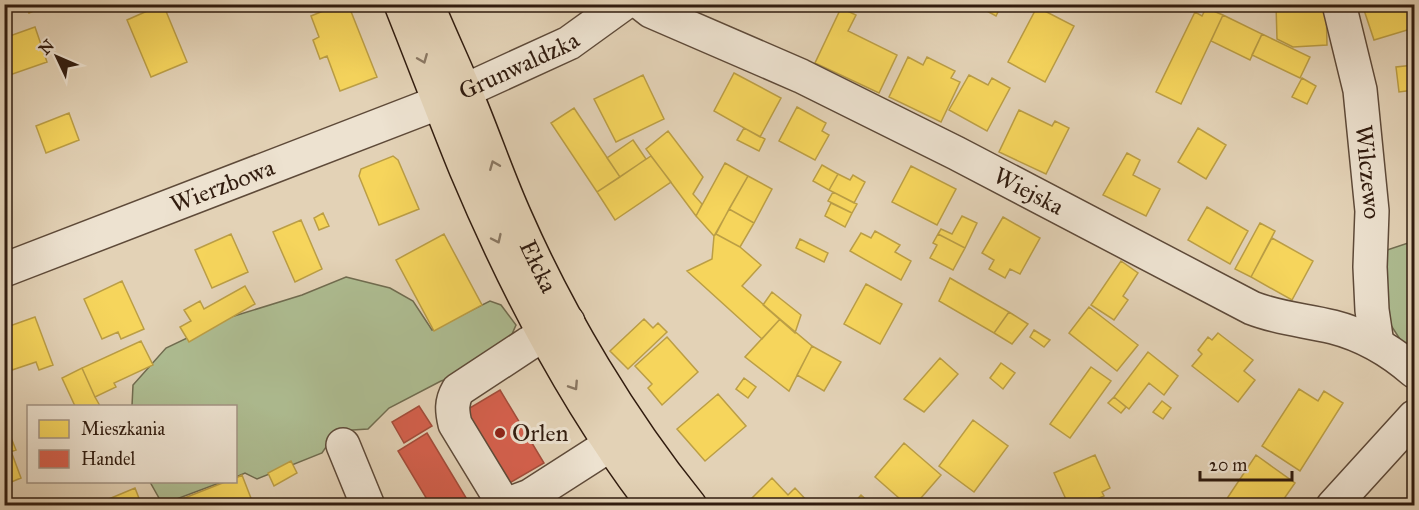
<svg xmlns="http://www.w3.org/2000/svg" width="1419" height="510" viewBox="0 0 1419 510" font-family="'IM FELL Great Primer',serif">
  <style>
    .green { fill: #aebd92; stroke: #706c50; stroke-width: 1.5 }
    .homes { fill: #f6d55c; stroke: #bb9e45; stroke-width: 1.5 }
    .shops { fill: #d6604d; stroke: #a44c3a; stroke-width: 1.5 }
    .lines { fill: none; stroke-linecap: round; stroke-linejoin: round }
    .minor-casing { stroke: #5e4a39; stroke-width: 36 }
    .major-casing { stroke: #311c0f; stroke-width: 36 }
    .minor { stroke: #ede2d0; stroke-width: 33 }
    .major { stroke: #e3d2b6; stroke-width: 33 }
    .oneway { stroke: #8a7762 }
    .poi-dot { fill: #8f2418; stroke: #ede2d0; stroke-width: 2 }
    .labels { text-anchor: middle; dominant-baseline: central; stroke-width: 6; stroke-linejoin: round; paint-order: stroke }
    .street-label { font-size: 24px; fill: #311c0f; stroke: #ede2d0 }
    .poi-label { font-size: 24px; fill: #311c0f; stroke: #ede2d0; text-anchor: start }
  </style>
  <rect width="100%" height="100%" fill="#e3d2b6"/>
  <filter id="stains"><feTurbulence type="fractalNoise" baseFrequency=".00333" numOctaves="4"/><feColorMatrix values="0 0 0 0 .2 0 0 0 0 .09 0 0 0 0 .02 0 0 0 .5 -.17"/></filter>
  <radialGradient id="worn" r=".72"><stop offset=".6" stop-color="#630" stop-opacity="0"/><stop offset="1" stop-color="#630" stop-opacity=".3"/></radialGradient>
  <path class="green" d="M1414,241v106h-9l-22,-34 1,-62z
    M346,277l44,11 23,13 19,29 58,-29 11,4 15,20 -8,18 -36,28 -31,10 -52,27 -21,21 -31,2 -15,22 -65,26 -12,-6 -9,4v-71h-104l1,-21 33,-37 65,-31 71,-22z
    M150,482h72l-56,21 -7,-5z"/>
  <path class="homes" d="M26,4h24l-21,9z
    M163,4l24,58 -36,15 -24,-57z
    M340,4h8l29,73 -37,14 -13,-35 -7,3 -7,-19 6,-3 -8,-21z
    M974,4h28l-6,12z
    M1326,4l1,41 -34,2 -16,-8 -1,-34z
    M1362,4h50l2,9v15l-40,12z
    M1037,7l37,19 -29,56 -37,-20z
    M841,8l15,7 -8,16 49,24 -18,38 -64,-30z
    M1206,8l17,7 -42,89 -25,-12 39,-80 7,4z
    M1223,15l39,19 -12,26 -39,-19z
    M35,27l12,35 -43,15v-39z
    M1262,34l48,23 -10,21 -48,-23z
    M908,57l15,8 4,-8 28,14 -4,7 9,4 -19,40 -52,-25z
    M1414,65v25l-15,2 -3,-25z
    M734,73l47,25 -21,39 -46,-26z
    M643,75l21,44 -48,23 -22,-43z
    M969,75l19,10 4,-7 18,10 -23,43 -38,-21z
    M1302,78l14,8 -9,18 -15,-7z
    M797,107l29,16 -4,8 7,4 -14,25 -36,-19z
    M574,108l46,69 -23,15 -46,-69z
    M1019,110l33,16 3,-5 14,7 -23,46 -47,-22z
    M69,113l10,27 -33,13 -10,-27z
    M744,128l21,11 -6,12 -22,-11z
    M1198,128l28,17 -20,34 -28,-17z
    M668,131l35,46 -10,17 9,10 -6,12 -50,-67z
    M633,140l13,19 -26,18 -13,-19z
    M1127,153l13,7 -7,15 27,14 -14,27 -43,-21z
    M393,156l5,4 21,49 -40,16 -20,-49 2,-7z
    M651,156l20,26 -56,38 -18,-28z
    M725,163l23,13 -34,60 -18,-20z
    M822,165l16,9 -9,16 -16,-9z
    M911,166l45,23 -19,36 -45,-23z
    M838,174l12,6 3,-5 12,7 -11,21 -25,-13z
    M748,176l24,13 -18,34 -25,-14z
    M833,192l24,12 -5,9 -24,-12z
    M831,203l21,10 -7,14 -20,-11z
    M1207,207l41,24 -18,33 -42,-24z
    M729,209l25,14 -14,24 -24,-13z
    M323,213l6,13 -10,4 -5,-12z
    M962,216l15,7 -12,25 -27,-14 3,-5 11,5z
    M1003,217l37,21 -20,36 -10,-5 -5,9 -16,-9 5,-9 -12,-7z
    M301,220l21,49 -27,13 -22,-50z
    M1260,223l15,8 -24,46 -16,-8z
    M875,231l25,14 -5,7 16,9 -10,19 -51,-29 11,-18 10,5z
    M231,234l17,38 -36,16 -17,-38z
    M444,234l38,71 -48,26 -38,-71z
    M716,234l24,13 21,18 -19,21 38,33 -18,20 -75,-68 25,-12 2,-23z
    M938,234l27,14 -12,22 -23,-12 7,-13 -4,-2z
    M1272,238l41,23 -21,39 -41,-23z
    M800,239l28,14 -4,9 -28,-14z
    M1121,261l17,12 -15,23 5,4 -14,20 -23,-15z
    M950,278l59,34 -15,21 -55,-32z
    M122,281l22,48 -23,10 -3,-7 -16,7 -18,-40z
    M866,284l36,20 -22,40 -36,-20z
    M245,286l10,18 -66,38 -9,-15 11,-6 -7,-11 16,-9 4,8z
    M772,292l29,23 -6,18 -32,-28z
    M1089,307l49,38 -21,26 -48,-38z
    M1009,312l19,12 -16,20 -18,-11z
    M35,317l18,48 -14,5 -3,-8 -24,8 -8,-21v-21z
    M644,319l9,9 5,-5 9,9 -39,37 -18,-18z
    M780,319l32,27 -23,45 -44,-34z
    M1034,330l16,10 -6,7 -14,-10z
    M1218,333l35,27 -9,11 11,9 -17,22 -46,-36 10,-12 -4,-4 10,-13 4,3z
    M667,337l31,35 -36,33 -14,-17 4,-4 -17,-18z
    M141,341l12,24 -39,18 2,4 -21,10 -13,-29z
    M812,346l29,16 -17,29 -27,-16z
    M1148,352l30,24 -14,19 -15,-12 -20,26 -15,-12z
    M940,358l18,16 -34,38 -20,-13z
    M1001,363l14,10 -12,16 -13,-11z
    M1091,367l20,14 -41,57 -20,-14z
    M82,368l13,29 5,9h-25l-13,-28z
    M744,378l12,9 -8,11 -12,-9z
    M1299,389l19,12 6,-10 19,12 -43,68 -38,-25z
    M718,394l28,32 -41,35 -28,-32z
    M1114,397l12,10 -5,6 -13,-10z
    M1162,401l9,7 -8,11 -10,-7z
    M4,420l12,30 -12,4z
    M973,420l35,26 -34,46 -35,-26z
    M904,443l37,32 -27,31h-6l-33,-29z
    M11,451l10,27 -17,7v-31z
    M1095,455l15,33 -8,4 2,4 -20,9 -2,-4 -13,5 -15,-33z
    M1256,455l39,28 -16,23h-57z
    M291,461l6,12 -23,13 -6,-13z
    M242,475l12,31h-90l61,-24h11v-4z
    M772,478l16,17 7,-7 15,16 -2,2h-64z
    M135,488l7,18h-50z
    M861,495l10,9 -20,2z"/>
  <path class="shops" d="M500,390l44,73 -38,22 -43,-73z
    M419,406l13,20 -28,17 -12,-21z
    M427,433l44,73h-40l-33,-55z"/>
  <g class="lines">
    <defs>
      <g id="minor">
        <path id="s1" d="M642,4l9,7 150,65 155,77 296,155c28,11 53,12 81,19 31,8 58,24 81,44"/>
        <path id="s2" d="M1339,4l21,86 12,121 -2,56 2,43 5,34"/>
        <path id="s3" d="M4,270l436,-168 129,-59 54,-39"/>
        <path d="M568,322l-40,22 -70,46c-7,12 -6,21 -3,34l45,74 11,5 19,-7 81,-52"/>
        <path d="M343,445l25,61"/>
        <path d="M1333,506l81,-89"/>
      </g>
      <g id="major">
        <path d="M401,4c22,55 43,111 65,165 50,119 110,235 189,337"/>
        <path id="s4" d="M427,4c12,30 26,59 38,88 18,42 32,85 51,127 43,98 106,203 174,287"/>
      </g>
    </defs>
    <use href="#minor" class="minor-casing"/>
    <use href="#major" class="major-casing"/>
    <use href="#minor" class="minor"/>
    <use href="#major" class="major"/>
  </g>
  <defs><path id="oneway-chevron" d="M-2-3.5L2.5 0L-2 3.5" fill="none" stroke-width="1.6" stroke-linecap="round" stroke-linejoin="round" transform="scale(1.5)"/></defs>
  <g class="oneway">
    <use href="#oneway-chevron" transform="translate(423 59) rotate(68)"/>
    <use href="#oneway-chevron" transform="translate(494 165) rotate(-112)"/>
    <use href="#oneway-chevron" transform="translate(497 239) rotate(65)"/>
    <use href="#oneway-chevron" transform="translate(574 386) rotate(57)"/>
  </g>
  <circle class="poi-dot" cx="500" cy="433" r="6"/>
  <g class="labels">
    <g class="street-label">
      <text stroke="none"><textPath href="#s3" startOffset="554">Grunwaldzka</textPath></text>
      <text stroke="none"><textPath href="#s2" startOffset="171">Wilczewo</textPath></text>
      <text stroke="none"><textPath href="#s3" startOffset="234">Wierzbowa</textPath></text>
      <text stroke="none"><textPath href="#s1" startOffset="430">Wiejska</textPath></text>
      <text stroke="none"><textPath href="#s4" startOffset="285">Ełcka</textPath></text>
    </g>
    <g class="poi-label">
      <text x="512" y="433">Orlen</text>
    </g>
  </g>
  <rect width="1419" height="510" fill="none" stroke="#e3d2b6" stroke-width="24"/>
  <rect x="6" y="6" width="1407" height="498" fill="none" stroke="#311c0f" stroke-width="3"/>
  <rect x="12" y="12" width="1395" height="486" fill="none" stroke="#311c0f" stroke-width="1.5"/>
  <rect x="27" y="405" width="210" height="78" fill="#ede2d0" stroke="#a29383" stroke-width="1.5"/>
  <rect x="39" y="420" width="30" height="18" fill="#f6d55c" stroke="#a29383" stroke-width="1.5"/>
  <text x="81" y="435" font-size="18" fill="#311c0f">Mieszkania</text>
  <rect x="39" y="450" width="30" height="18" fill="#d6604d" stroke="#a29383" stroke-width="1.5"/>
  <text x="81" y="465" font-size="18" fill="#311c0f">Handel</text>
  <g transform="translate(57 57) rotate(314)" stroke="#ede2d0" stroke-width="4.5" paint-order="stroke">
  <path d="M0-4.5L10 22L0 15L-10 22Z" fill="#311c0f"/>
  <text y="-9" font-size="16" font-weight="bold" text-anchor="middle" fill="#311c0f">N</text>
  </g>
  <path d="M1200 471v9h92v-9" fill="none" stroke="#311c0f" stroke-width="3"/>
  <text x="1209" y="471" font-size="18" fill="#311c0f" stroke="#ede2d0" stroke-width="4.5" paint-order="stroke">20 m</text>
  <rect width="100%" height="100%" filter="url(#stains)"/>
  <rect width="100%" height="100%" fill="url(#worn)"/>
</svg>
